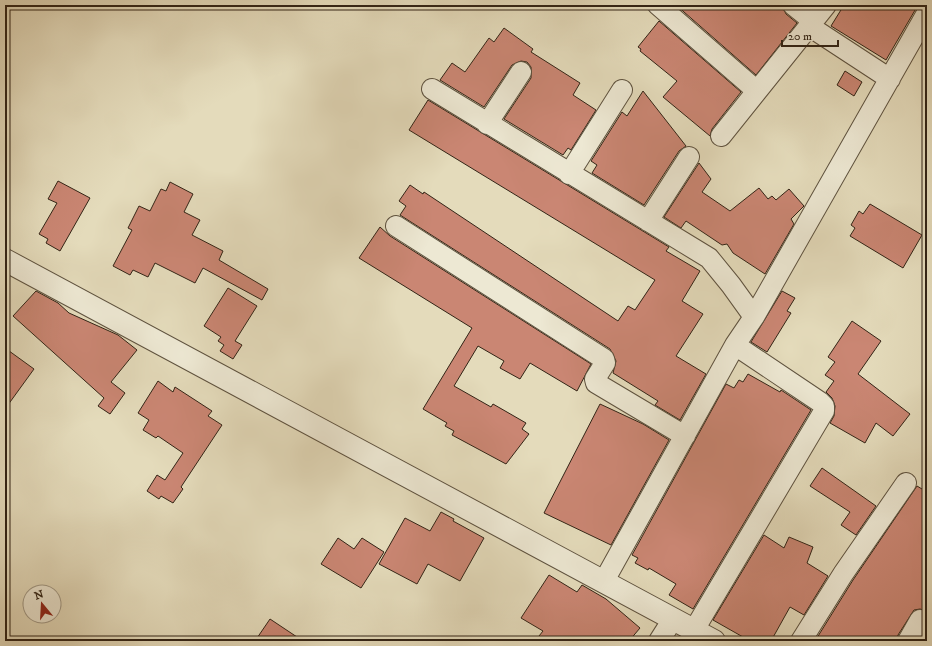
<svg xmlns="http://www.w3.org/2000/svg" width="932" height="646" viewBox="0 0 932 646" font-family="'IM FELL DW Pica',serif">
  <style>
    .building { fill: #ca8673; stroke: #322416 }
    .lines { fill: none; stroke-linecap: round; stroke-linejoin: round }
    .minor-casing { stroke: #5e523f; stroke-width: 22 }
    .tertiary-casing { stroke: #5e523f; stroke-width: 24 }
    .minor { stroke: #ede8d3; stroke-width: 20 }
    .tertiary { stroke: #ede8d3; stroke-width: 22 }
  </style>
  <rect width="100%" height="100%" fill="#e4dbbb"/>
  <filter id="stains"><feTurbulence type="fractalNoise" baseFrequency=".005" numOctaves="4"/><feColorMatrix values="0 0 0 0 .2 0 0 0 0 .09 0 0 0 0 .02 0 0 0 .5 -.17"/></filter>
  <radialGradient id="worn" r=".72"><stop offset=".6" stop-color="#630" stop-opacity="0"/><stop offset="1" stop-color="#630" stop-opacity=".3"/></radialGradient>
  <path class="building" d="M676,5h106l4,9 11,9 -41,52z
    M844,5h74l-32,55 -55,-34z
    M659,21l82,71 -29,37 -2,7 -47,-39 14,-16 -37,-30 1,-2 -3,-2z
    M504,28l29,21 -2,3 49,31 -7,12 23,15 -25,40 -3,-2 -5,7 -59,-36 27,-41v-11l-4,-5 -6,-1 -9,4 -28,42 -44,-27 12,-17 13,9 24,-34 5,4z
    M845,71l17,11 -8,14 -17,-11z
    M643,91l43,55 -7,5 -35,54 -52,-32 5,-8 -6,-4 31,-49 5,4z
    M428,100l241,147 -3,4 34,20 -18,30 21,13 -27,42 30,18 -26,46 -25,-15 3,-4 -45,-28 3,-12 -6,-12 -210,-134 6,-9 -7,-5 11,-16 13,9 1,-2 194,129 10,-15 7,4 20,-30 -246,-150z
    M699,163l12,16 -9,13 28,19 29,-23 9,11 4,-3 4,4 13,-11 15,17 -13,13 3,5 -29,50 -32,-21 -6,-9 -5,1 -36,-24 -5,7 -17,-11z
    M58,181l32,17 -30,53 -14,-8 2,-4 -9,-5 18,-31 -9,-4z
    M170,182l23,12 -9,18 16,8 -8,15 31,16 -4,9 49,29 -6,11 -59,-32 -8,15 -40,-20 -7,14 -15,-7 -3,5 -17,-9 19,-36 -4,-2 11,-22 11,5 11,-22 5,2z
    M870,204l52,31 -19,33 -53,-32 5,-8 -4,-3 8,-14 4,3z
    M380,227l10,9 201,128 -14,27 -47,-28 -10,16 -20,-11 4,-7 -26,-15 -24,40 37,21 2,-3 33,19 -4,6 7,5 -23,30 -54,-29 2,-4 -9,-5 2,-3 -24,-14 49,-81 -113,-70z
    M228,288l29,18 -22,35 7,4 -9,14 -13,-8 4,-6 -6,-4 3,-4 -17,-11z
    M36,291l22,12 11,10 49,22 19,15 -26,32 14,11 -15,21 -12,-8 6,-8 -91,-82z
    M782,291l13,7 -8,13 4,2 -24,39 -16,-10z
    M852,321l29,20 -23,33 52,40 -17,22 -17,-13 -11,20 -35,-20 4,-7 1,-10 -3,-8 -6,-6 8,-11 -9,-6 10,-13 -7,-5z
    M5,348l29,21 -29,40z
    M748,374l32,18 1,-2 30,20 -118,199 -24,-14 7,-11 -27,-16 -1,2 -13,-7 3,-5 -6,-3 94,-171 8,4 5,-8 4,2z
    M158,381l15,11 2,-5 37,24 -4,5 14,9 -41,62 2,2 -10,14 -12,-7 -2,3 -12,-8 10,-16 8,5 18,-27 -25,-17 -2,2 -13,-8 6,-10 -11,-7z
    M600,404l43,20 26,16 -58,105 -67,-32z
    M822,468l54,38 -20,29 -15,-10 9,-13 -40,-26z
    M917,486l10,6v119l-7,-2 -6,1 -16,25 -1,6h-82l38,-61z
    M441,512l13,7 -1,2 31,17 -24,43 -32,-17 -11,20 -38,-20 26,-46 25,13z
    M764,535l20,13 5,-11 24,10 -6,16 21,13 -24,39 -14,-8 -19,34h-21l-37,-21z
    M338,538l16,11 8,-11 22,14 -23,36 -40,-24z
    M549,575l28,17 5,-7 24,14 34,29 -11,13h-94l8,-10 -22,-13z
    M270,619l33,22h-48z"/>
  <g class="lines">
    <defs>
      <path id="minor" d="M658,5l99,86
        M793,5l20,16
        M809,26l81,53
        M432,89l277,169 22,27 23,32
        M487,124l34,-52
        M721,136l105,-131
        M569,174l53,-84
        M648,221l41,-64
        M396,226l208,133 1,4 -10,16 1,4 89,53
        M604,581l131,-236 19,-28 173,-304
        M694,630l130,-219v-5l-4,-4 -85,-57
        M659,641l14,-22
        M801,641l42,-67 63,-91
        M908,641l12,-21"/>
      <path id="tertiary" d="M5,260l709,381"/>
    </defs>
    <use href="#minor" class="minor-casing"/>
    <use href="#tertiary" class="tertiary-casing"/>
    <use href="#minor" class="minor"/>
    <use href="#tertiary" class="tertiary"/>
  </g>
  <rect width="932" height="646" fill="none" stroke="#e4dbbb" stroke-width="20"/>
  <rect x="6" y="6" width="920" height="634" fill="none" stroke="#322416" stroke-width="2"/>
  <rect x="10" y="10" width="912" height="626" fill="none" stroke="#322416"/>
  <g transform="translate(42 604) rotate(342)"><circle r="19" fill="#ede8d3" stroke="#a29a87"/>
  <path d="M0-3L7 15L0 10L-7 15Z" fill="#8f2418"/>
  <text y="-6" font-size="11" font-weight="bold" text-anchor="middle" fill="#322416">N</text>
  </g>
  <path d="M782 40v6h56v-6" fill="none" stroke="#322416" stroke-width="2"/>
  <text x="788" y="40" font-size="12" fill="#322416" stroke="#ede8d3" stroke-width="3" paint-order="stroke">20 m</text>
  <rect width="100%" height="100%" filter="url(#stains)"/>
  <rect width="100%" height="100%" fill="url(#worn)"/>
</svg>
